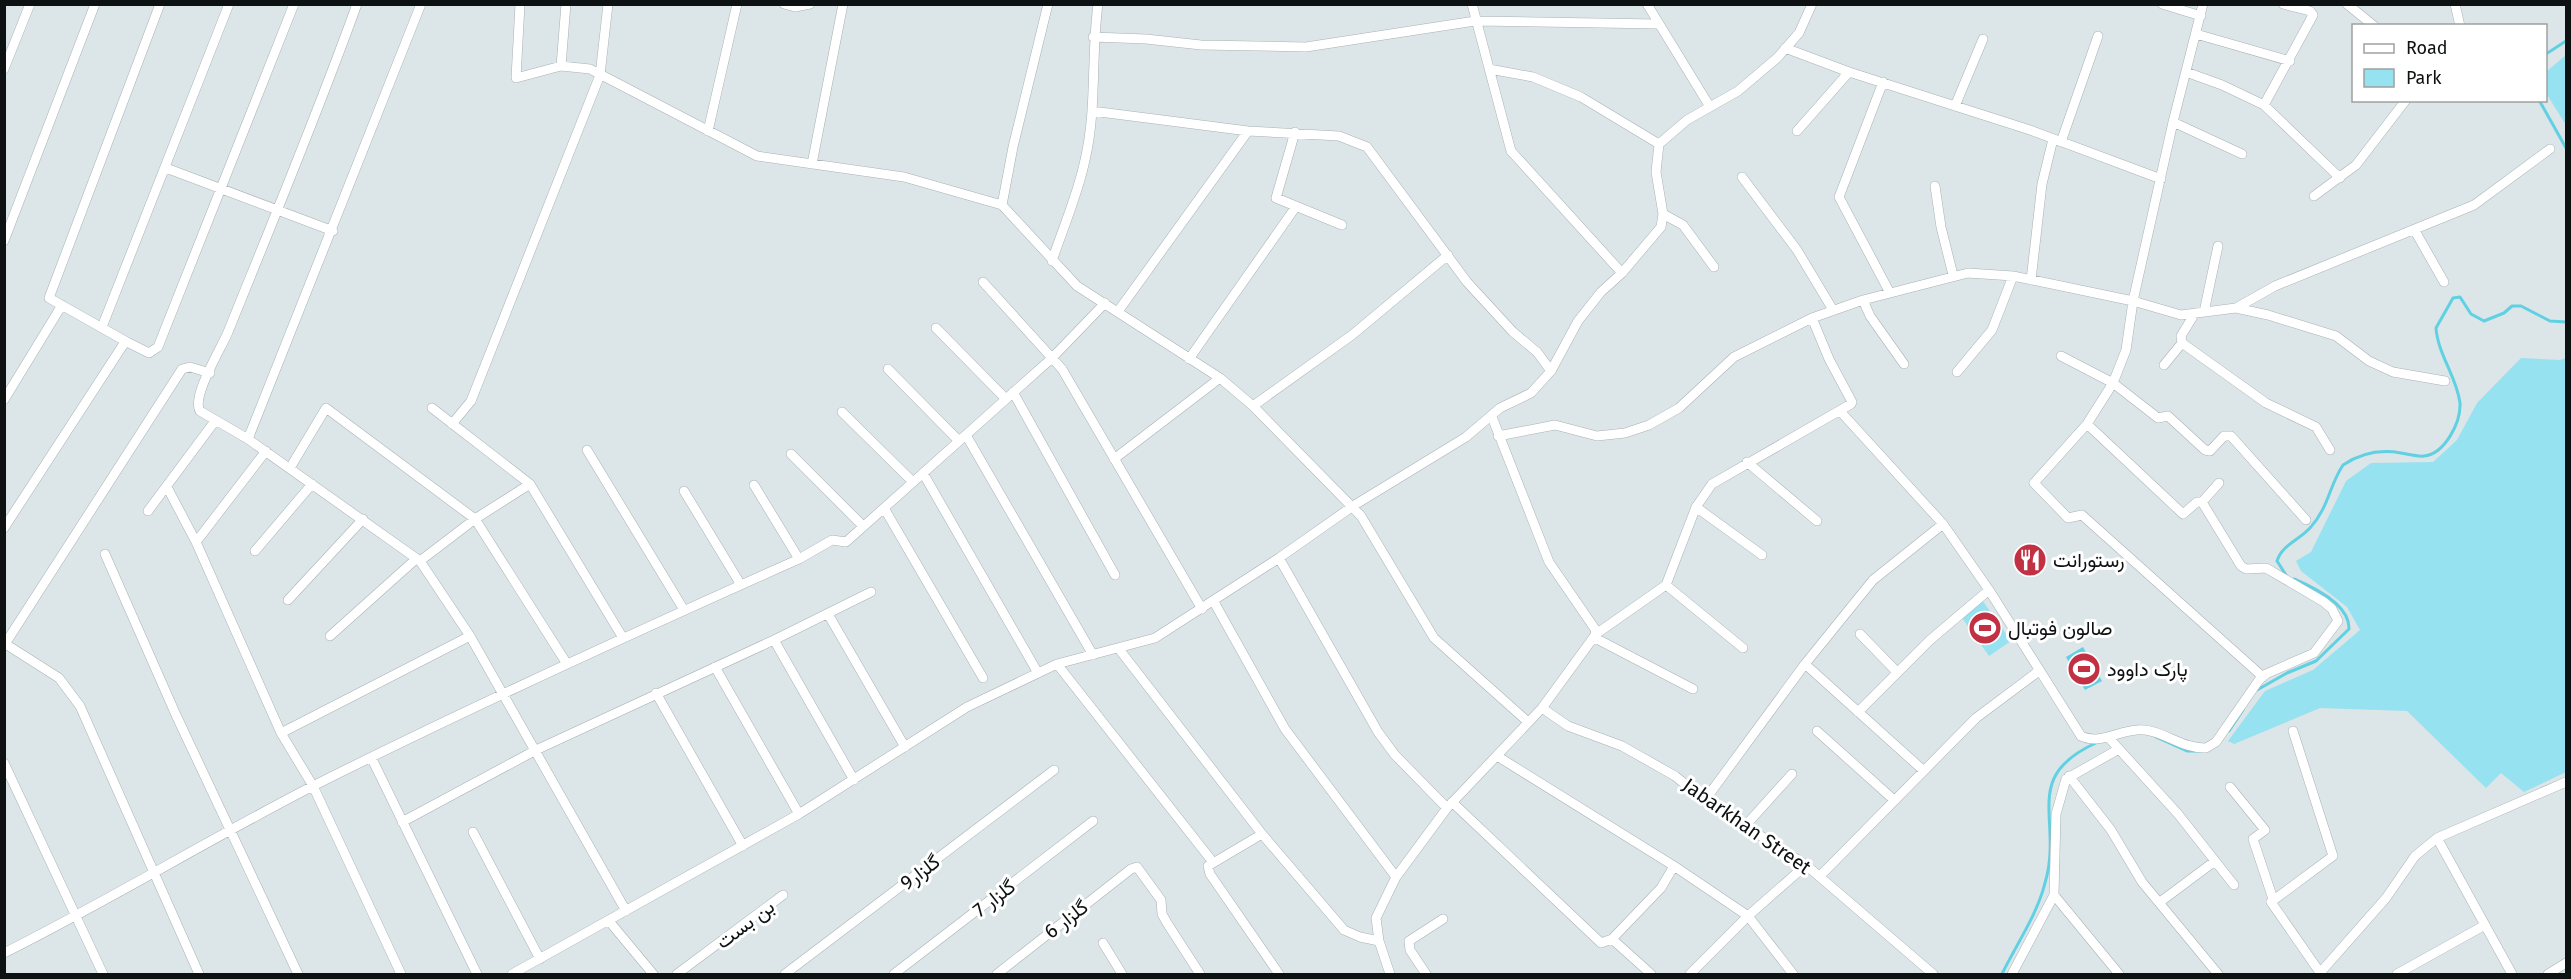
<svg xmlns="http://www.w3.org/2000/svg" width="2571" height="979" viewBox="0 0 2571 979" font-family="'Fira Sans',Vazirmatn,sans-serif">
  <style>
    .green { fill: #96e2f0 }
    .water { fill: #60d1e3 }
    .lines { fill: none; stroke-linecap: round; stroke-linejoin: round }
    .stream { stroke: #60d1e3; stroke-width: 3 }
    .street-casing { stroke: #a9b2b4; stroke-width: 10 }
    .street { stroke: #fff; stroke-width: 9 }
    .labels { text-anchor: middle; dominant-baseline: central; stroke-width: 6; stroke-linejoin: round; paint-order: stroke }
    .poi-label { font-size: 20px; fill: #0e1112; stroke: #fff; text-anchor: start }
    .street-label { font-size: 20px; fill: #0e1112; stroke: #fff }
  </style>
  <rect width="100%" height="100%" fill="#dce5e7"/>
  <path class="green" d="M2566,55v70l-20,-32v-21z
    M2521,358l39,2 6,-2v414l-42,20 -23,-19 -15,15 -79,-77 -87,-3 -86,36 -6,-3 37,-50 48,-21 47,-40 -13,-23 -46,-36 -5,-10 15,-9 35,-71 25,-18 62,-1 24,-22 20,-37z
    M1982,600l29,41 -22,15 -29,-41z"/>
  <path class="water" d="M2083,647l19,34 -17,9 -19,-33z"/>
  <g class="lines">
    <path class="stream" d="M2546,54l20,-13
      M2539,100l27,48
      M2286,575l-9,-14c5,-16 22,-21 33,-33 19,-21 19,-42 33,-63 18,-12 36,-16 58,-12 7,1 16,4 23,3 21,-2 37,-34 36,-53 -3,-26 -22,-48 -24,-75l17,-30 7,-1 11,17 13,7 20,-8 8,-7h9l29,15 16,1
      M2257,690l30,-17 29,-12 33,-32c1,-25 -36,-42 -55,-50
      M2229,731l14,-21
      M2156,737l31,14h18
      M2002,974c14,-29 35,-59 43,-91 19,-64 -26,-106 53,-141"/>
    <defs>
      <path id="street" d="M357,4c-40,111 -85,219 -129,328 -7,17 -37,65 -28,79l48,28 172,122 50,75 156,275
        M520,4l-4,74 45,-12 29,3 167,87 147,21 98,28 75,81 143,92 33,28 108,110 73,122 94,84
        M784,4l11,3 15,-3
        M1472,4l39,147 111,122
        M1647,4l63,103
        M2162,4l39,12
        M2203,4l-30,118 -40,179 -7,49 -13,33 -26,41 -53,59 34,35 14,-3 181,162
        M2347,4l27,22
        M2455,4l5,22
        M2196,34l94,27
        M1093,37l53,2 55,6 105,2 169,-26 183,3
        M1785,48l64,24 181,58 131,49
        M561,66l5,-62
        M4,69l26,-65
        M1489,69l44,8 48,20 78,47
        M2186,72l36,13 42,20 76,73
        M1883,82l-44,115 51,96
        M2264,105l49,-90 -3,-4 -27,-7
        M1955,106l28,-67
        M1092,111l156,20 91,5 28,11 100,135 46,50 24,20 14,19
        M2173,122l69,32
        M708,131l29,-127
        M1797,131l52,-59
        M1295,132l-19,66 66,27
        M2061,142l37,-106
        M812,164l31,-160
        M166,168l167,63
        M1742,177l55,73 36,60
        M1935,186l6,41 12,48
        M2314,196l42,-31 50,-65
        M1002,205l11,-58 35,-143
        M1663,214l20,11 31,42
        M2415,231l29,51
        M4,241l91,-237
        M1052,261c11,-33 26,-67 33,-101 12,-51 6,-104 13,-156
        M2031,280l11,-96 11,-45
        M983,282l79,87 140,240
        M1863,300l7,16 34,48
        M2236,308l39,-22 199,-81 76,-56
        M1119,310l129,-179
        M2204,312l14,-66
        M102,327l127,-323
        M936,328l70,71
        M127,342l-78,-44 111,-294
        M2182,343l84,60 50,24 14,23
        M2061,356l52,27 45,35 10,-2 37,34 5,1 14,-15h7l75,84
        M1189,359l106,-151
        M2164,365l18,-22 -1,-7 14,-23
        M888,369l71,72
        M1957,372l35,-42 21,-54
        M1013,392l102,183
        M4,400l58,-95
        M1253,406l99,-71 96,-80
        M432,408l98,76 93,154
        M1840,411l103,113 46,66 92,146c18,9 37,-5 56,-6 24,-2 44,19 69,18l10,-6 43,-62 7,-6 48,-21 24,-32 -6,-12 -8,-7 -58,-34 -20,1 -5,-3 -39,-64h-5l-14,12 -96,-90
        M842,412l71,70
        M452,424l19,-23 129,-326 8,-71
        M966,435l127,220
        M1498,436l57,-11 42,11 28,-3 24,-8 30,-17 55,-51 78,-39 51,-18 105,-27 45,3 120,25 48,14 55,-7 32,7 68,21 33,25 24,11 52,9
        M248,439l173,-435
        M587,450l97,160
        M791,454l72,72
        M1114,459l106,-81
        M1747,462l70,59
        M290,468l36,-60 149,111 92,145
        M923,473l115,200
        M754,485l45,74
        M167,487l29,55 85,191 32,53 88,188
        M684,491l57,94
        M2202,502l17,-19
        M1696,507l66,48
        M884,508l99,170
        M148,511l67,-90
        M4,528l119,-183 4,-3 22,11 9,-6 136,-343
        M196,542l70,-91
        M255,551l57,-67
        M105,554l71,161 122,259
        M1279,558l99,174 17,23 52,53
        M420,561l55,-42 55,-35
        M1666,585l77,63
        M288,600l75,-81
        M1214,602l71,127 111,148
        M828,614l77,133
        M1596,634l70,-49 30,-78 16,-23 139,-80 1,-2 -23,-43 -17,-41
        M1860,634l36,37
        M330,636l86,-77
        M1595,638l98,51
        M774,640l80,140
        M4,643l55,35 21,28 119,268
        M5,644l177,-275 8,-2 20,6
        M1119,649l143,185 82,96 16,7 19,4
        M1057,664l155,197
        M1805,664l119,107
        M715,667l84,147
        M656,693l87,153
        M1542,708l26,18 54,20 53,30 30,24 101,65 127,109
        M1858,712l72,-72 59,-50
        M1817,731l77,69
        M2293,731l40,125 -62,46 50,72
        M281,733l189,-97
        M2108,737l70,77 56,71
        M1497,756l177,110 74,50 45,58
        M372,759l105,215
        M4,763l99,211
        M2069,776l42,54 31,52 76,92
        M2230,787l35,43 -12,9 20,60
        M1705,800l100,-136 68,-84 70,-56
        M1452,802l149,141 11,-4 49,-51 13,-22
        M402,822l134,-72 238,-110 97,-48
        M1746,825l46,-51
        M473,832l67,127
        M1262,834l-54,32 2,8 69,100
        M2437,838l75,136
        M1820,876l156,-158 63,-47
        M2054,895l65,79
        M2160,902l55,-41
        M609,921l44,53
        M1612,939l39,35
        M1103,943l19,31
        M4,953c104,-52 204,-113 307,-166 161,-81 324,-155 488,-228l33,-19 14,2 206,-184 53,-55
        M512,974l287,-160 168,-107 90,-43 98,-26 124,-80 74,-52 113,-69 34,-29 31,-15 20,-22 27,-50 23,-29 21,-19 39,-46 2,-13 -7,-42 3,-28 28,-24 51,-29 39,-33 22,-25 13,-29
        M677,974l106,-79
        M785,974l269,-204
        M894,974l199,-153
        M997,974l134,-105 6,-2 24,33 1,14 5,9 33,51
        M1390,974l-11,-33 -3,-23 20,-41 51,-69 95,-100 54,-74 -1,-5 -46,-67 -57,-145
        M1426,974l-16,-24 -1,-9 34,-22
        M1690,974l58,-58 58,-51
        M2012,974l42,-79 2,-81 10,-35 53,-30
        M2319,974l67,-76 29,-42 22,-18 129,-56
        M2397,974l88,-49
        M2548,974l18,-11"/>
    </defs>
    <use href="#street" class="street-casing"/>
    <use href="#street" class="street"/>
  </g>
  <defs>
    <symbol id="restaurant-disc" viewBox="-11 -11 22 22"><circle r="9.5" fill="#c13043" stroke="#fff"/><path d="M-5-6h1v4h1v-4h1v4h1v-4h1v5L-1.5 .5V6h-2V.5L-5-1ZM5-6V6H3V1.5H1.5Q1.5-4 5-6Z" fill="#fff"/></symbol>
    <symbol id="stadium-disc" viewBox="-11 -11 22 22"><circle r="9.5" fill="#c13043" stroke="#fff"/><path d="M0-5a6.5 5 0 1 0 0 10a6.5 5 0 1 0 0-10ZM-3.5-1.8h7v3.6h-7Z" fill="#fff"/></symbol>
  </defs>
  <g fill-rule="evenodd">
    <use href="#restaurant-disc" x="2011" y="541" width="38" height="38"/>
    <use href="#stadium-disc" x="1966" y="609" width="38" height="38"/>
    <use href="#stadium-disc" x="2065" y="650" width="38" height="38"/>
  </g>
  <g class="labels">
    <g class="poi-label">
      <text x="2053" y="560">رستورانت</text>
      <text x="2008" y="628">صالون فوتبال</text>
      <text x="2107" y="669">پارک داوود</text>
    </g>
    <g class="street-label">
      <text transform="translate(1747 826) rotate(35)">Jabarkhan Street</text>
      <text transform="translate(920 872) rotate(-37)">گلزار9</text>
      <text transform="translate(994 898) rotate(-38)">گلزار 7</text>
      <text transform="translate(1066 919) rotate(-38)">گلزار 6</text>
      <text transform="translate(745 924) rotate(-37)">بن بست</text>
    </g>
  </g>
  <rect width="2571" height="979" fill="none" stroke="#0e1112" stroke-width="12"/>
  <rect x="2352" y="24" width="195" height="78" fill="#ffffff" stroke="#9fa0a0" stroke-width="1.5"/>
  <rect x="2364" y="44" width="30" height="9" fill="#ffffff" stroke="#9fa0a0" stroke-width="1.5"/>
  <text x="2406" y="54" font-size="18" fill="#0e1112">Road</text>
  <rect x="2364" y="69" width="30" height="18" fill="#96e2f0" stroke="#9fa0a0" stroke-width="1.5"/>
  <text x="2406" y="84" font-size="18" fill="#0e1112">Park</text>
</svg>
